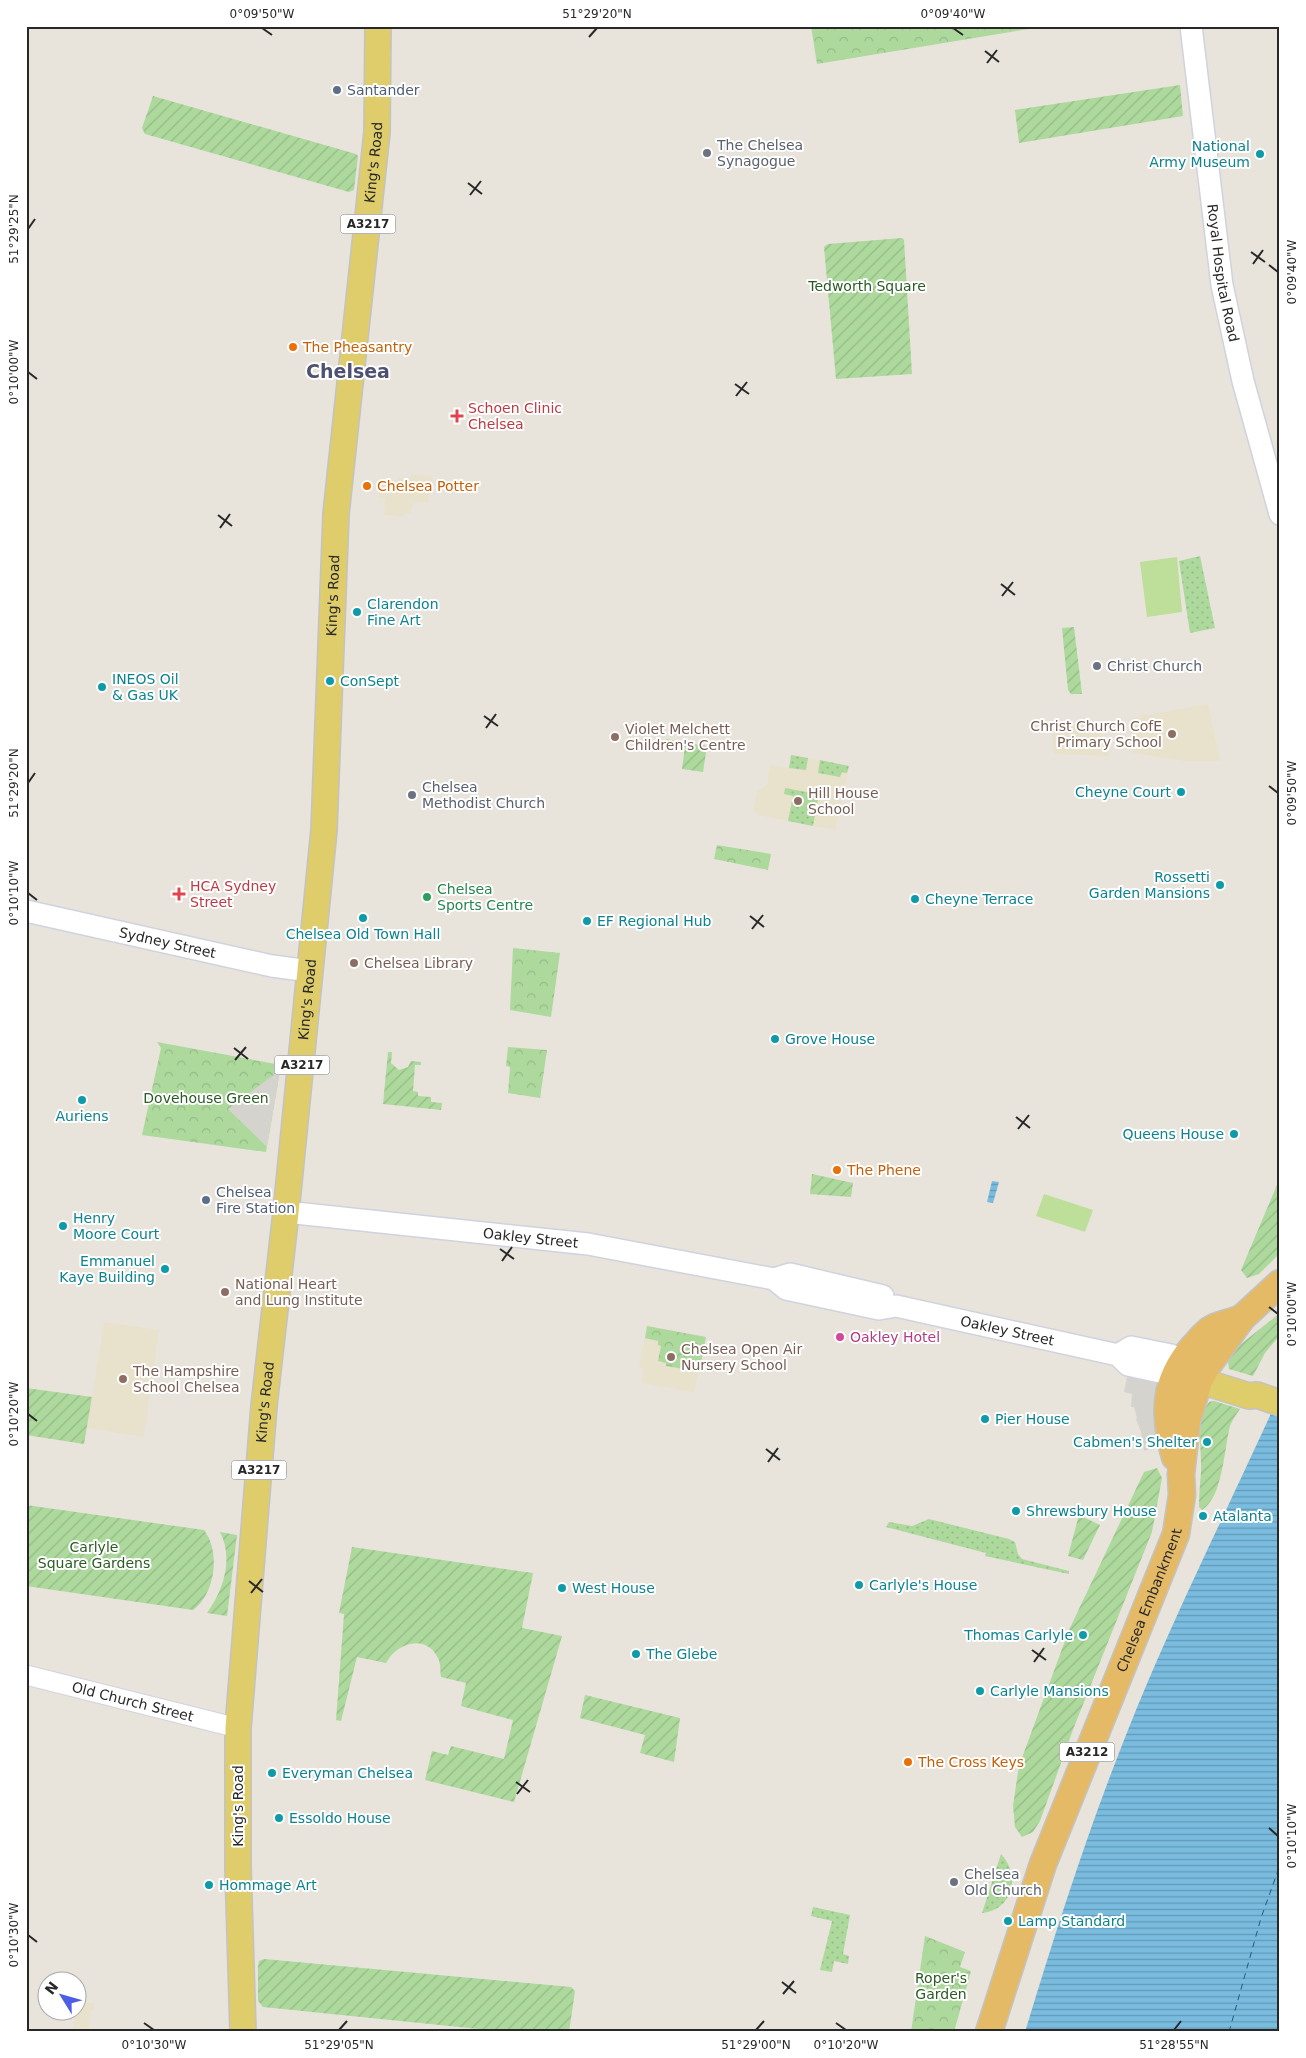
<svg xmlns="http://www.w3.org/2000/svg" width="1306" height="2058" viewBox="0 0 1306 2058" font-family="'DejaVu Sans',sans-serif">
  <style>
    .education { fill: #e8e1cc }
    .grass { fill: url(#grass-dots) }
    .forest { fill: url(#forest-crowns) }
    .garden { fill: url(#garden-furrows) }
    .pitch { fill: #bddf9a }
    .plaza { fill: #d5d3cd }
    .water { fill: url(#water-rules) }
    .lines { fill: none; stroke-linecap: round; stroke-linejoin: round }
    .ferry { stroke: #1d5a87; stroke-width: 1; stroke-dasharray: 6 5; stroke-linecap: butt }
    .tertiary-casing { stroke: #d0d2df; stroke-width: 21 }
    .secondary-casing { stroke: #d0d2df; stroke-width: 24 }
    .primary-casing { stroke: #c3c3c3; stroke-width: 28 }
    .trunk-casing { stroke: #c3c3c3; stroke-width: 29 }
    .tertiary { stroke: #fff; stroke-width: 19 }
    .secondary { stroke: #fff; stroke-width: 21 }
    .primary { stroke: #dfcc6a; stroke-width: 25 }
    .trunk { stroke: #e4ba67; stroke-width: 26 }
    .ticks { fill: none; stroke: #282828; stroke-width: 2 }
    .service-dot { fill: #5c6f8a; stroke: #fff; stroke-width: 2 }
    .worship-dot { fill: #6b7280; stroke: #fff; stroke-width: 2 }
    .culture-dot { fill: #0f9aa8; stroke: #fff; stroke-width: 2 }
    .food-dot { fill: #e8710a; stroke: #fff; stroke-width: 2 }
    .health-dot { fill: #e0444e; stroke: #fff; stroke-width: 2 }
    .education-dot { fill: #8d6e63; stroke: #fff; stroke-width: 2 }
    .leisure-dot { fill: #2e9e5b; stroke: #fff; stroke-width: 2 }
    .hotel-dot { fill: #d1479c; stroke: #fff; stroke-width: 2 }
    .labels { text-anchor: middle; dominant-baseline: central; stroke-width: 4; stroke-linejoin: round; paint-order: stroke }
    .shield { fill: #fff; stroke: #686868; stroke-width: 1 }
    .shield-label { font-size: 12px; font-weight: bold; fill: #282828 }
    .service-label { font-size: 14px; fill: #4e5e75; stroke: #fff; text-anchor: start }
    .worship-label { font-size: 14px; fill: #5b616d; stroke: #fff; text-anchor: start }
    .culture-label { font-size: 14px; fill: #0d838f; stroke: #fff; text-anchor: start }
    .street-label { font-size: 14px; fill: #282828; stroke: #fff }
    .park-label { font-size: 14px; fill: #295b22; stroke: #fff }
    .food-label { font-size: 14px; fill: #c56008; stroke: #fff; text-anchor: start }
    .health-label { font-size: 14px; fill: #be3a42; stroke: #fff; text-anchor: start }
    .education-label { font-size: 14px; fill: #785e54; stroke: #fff; text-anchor: start }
    .leisure-label { font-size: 14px; fill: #27864d; stroke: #fff; text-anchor: start }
    .hotel-label { font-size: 14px; fill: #b23c85; stroke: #fff; text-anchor: start }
    .district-label { font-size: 19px; font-weight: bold; fill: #4e5272; stroke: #fff }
    .neatline { fill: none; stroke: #282828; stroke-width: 2 }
    .ticks-label { font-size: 12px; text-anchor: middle; fill: #282828 }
  </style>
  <defs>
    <pattern id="grass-dots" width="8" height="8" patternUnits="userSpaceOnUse" patternTransform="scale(1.25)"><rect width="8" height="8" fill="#add99d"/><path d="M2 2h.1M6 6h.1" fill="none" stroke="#95ba87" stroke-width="1.8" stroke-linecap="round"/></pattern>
    <pattern id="forest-crowns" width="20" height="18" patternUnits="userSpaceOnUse" patternTransform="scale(1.25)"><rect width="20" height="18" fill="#add99d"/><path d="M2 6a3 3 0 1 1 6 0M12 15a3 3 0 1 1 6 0" fill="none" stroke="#95ba87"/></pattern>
    <pattern id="garden-furrows" width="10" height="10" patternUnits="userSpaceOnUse" patternTransform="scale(1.25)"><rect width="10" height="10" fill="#add99d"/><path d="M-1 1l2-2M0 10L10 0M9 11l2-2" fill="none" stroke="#95ba87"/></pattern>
    <pattern id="water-rules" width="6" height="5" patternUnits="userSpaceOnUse" patternTransform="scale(1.25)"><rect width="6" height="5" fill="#79bcdf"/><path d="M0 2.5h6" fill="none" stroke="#6399b5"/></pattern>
  </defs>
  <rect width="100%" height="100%" fill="#e8e4db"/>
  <path class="education" d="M411,475l21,1 -4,27 -15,-1 -2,12 -7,-1 -1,4 -19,-2 1,-17h-6l2,-19 17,2 1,-3 12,1z
    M1208,704l12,57h-36l-51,-8 -3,-11 2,-23 14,-5 1,1z
    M1095,721l11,22 3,13 -55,-2 -2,-22 10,-2v-6z
    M791,755l58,11 -14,64 -77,-15 -5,-5 4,-18 10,-7 3,-20 19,3z
    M104,1322l55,8 -15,107 -57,-9z
    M647,1326l59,11 -12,55 -53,-9 3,-14 -5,-2z
    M79,1992h5v5h3v6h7v7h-3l-3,22h-16l4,-21 2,-1z"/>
  <path class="grass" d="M1200,556l15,72 -25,5 -11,-72z
    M791,755l17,3 -2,12 -17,-2z
    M820,760l29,6 -2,7 -5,-1 -2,5 -22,-4z
    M785,788l27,5 -1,5 7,2 -5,26 -25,-5 5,-25 -9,-2z
    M929,1519l80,20 6,3 3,12 4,5 47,12v3l-84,-18 1,-3 -100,-26 3,-5 23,4z
    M1001,1854c20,21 12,56 -19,59z
    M813,1907l37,8 -7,39 6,2 -1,8 -14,-3 -2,11 -12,-2 12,-49 -21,-5z"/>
  <path class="forest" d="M811,26h236l-230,38z
    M717,845l54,9 -3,16 -54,-11z
    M513,948l47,5 -9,64 -41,-7z
    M157,1042l124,23 -15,87 -124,-17 19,-87z
    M508,1047l39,3 -7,48 -32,-5 2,-26 -4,-1z
    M647,1326l59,11 -6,31 -15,-3 -1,4 -18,-3v-3l-8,-2 3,-15 -3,-1v-4l-13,-3z
    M925,1936l40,16 -5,15 11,4 -17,61h-43z"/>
  <path class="garden" d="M1180,85l3,31 -164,27 -4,-33z
    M153,96l203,58 2,2 -4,34 -5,2 -204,-58 -3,-6z
    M902,238l2,2 8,134 -76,5 -12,-132 4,-3z
    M1074,627l8,67h-11l-3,-4 -6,-62z
    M666,739l41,7 -4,26 -21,-3 3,-22 -19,-4z
    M388,1052h4l-1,11 8,7 9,-3 3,-6 10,1v3h-6l-2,26 5,1v4l13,1v5l11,1 -1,7 -58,-6z
    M812,1174l41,9 -2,14 -41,-3z
    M1280,1178v75l-21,21 -12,4 -6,-8z
    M1280,1313v22l-15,18 -12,23 -24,-7 -1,-7 8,-14z
    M26,1388l66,9 -8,47 -58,-9z
    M1214,1401l26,8c-4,6 -8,11 -10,17 -6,23 -7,71 -28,84l-3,-3c0,-12 1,-23 2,-35 1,-22 -6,-51 8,-70z
    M1157,1468l5,10 -10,54 -78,195 -34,94 -7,11 -11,5 -7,-10 -2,-21 5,-34 5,-17 46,-125 75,-158z
    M26,1505l178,25c17,22 11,64 -11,80l-167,-24z
    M1079,1515l21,10 -17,35 -15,-4z
    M220,1532l17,3 -10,81 -20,-3c16,-22 27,-54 13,-81z
    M352,1547l181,26 -11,55 40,8 -48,166 -89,-22 7,-29 16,4 3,-9 53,13 9,-39 -52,-14 5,-23 -25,-6c-1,-6 0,-13 -3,-19 -12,-25 -42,-15 -52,5l-29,-6 -16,64 -5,-1 8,-106 -5,-1z
    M585,1695l95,23 -6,44 -34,-9 5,-18 -65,-17z
    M264,1959l307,28 4,4 -6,41h-61l-245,-25 -5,-6v-35l1,-5z"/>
  <path class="pitch" d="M1177,557l5,55 -35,5 -7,-55z
    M1044,1194l49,16 -8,22 -49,-16z"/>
  <path class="plaza" d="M280,1070l-13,77 -39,-38z
    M1128,1372l26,8 3,6 5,59 -18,6 -3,-19 -5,-13 1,-1 -3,-11h-3l1,-13 -8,-2z"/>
  <path class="water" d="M992,1181l7,1 -6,21 -6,-1z
    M1280,1394v638h-255c33,-109 68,-217 111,-322 44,-107 96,-210 144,-316z"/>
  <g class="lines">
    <path class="ferry" d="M1229,2032l32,-114 19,-53"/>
    <defs>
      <g id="tertiary">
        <path id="s1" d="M26,1675l212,53"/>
      </g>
      <g id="secondary">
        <path id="s2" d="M1191,26l31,259 21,96 37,133"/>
        <path id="s3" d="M26,911l246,55 38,5"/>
        <path id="s4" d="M286,1212l302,32 186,35 12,10 93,20 17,-3 222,49 10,10 46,10"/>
        <path d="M774,1279l16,-5 93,22"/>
        <path d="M1118,1355l13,-8 40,8 27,10"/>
      </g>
      <g id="primary">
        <path d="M1179,1376l35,9 35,11 8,-1 23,8"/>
        <path id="s5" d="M243,2032l-5,-164v-140l26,-322 22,-194 38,-382 12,-316 41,-382 1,-106"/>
      </g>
      <g id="trunk">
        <path d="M1175,1457c-12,-43 -12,-75 18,-110 6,-6 12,-15 20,-19 8,-4 20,-6 29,-10"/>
        <path id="s6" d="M989,2032l54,-168 133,-330 6,-39 -1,-21 6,-53 12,-40 7,-13 36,-50 38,-35"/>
      </g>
    </defs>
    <use href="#tertiary" class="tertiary-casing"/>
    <use href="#secondary" class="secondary-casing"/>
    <use href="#primary" class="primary-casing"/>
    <use href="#trunk" class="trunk-casing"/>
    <use href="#tertiary" class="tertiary"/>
    <use href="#secondary" class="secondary"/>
    <use href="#primary" class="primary"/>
    <use href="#trunk" class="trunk"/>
  </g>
  <path class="ticks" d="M262,28l10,7M953,28l10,7M589,37l8,-9M985,51l14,11M987,63l10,-13M468,183l14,11M470,195l11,-14M28,229l7,-10M1251,252l14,10M1253,264l10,-14M1269,265l9,7M28,372l9,7M735,384l14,10M736,396l11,-14M218,515l14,11M220,528l10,-14M1001,584l14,11M1002,596l11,-14M484,716l14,10M486,728l10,-14M28,783l7,-10M1269,786l9,7M28,893l9,7M750,916l14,11M752,929l11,-14M234,1048l14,11M235,1060l11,-13M1016,1117l14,11M1018,1129l11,-14M500,1249l14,10M502,1261l10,-14M1269,1307l9,7M28,1414l9,7M766,1449l14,11M768,1462l10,-14M249,1581l14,11M251,1593l11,-14M1032,1650l14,10M1034,1662l10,-14M516,1782l14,10M517,1794l11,-14M1269,1828l9,8M28,1935l9,7M782,1982l14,11M783,1994l11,-13M144,2023l10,7M836,2023l10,7M339,2030l8,-9M756,2030l8,-9M1174,2030l7,-9"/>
  <g class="service-dot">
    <circle cx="337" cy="90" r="5"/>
    <circle cx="206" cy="1200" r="5"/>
  </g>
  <g class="worship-dot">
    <circle cx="707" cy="153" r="5"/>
    <circle cx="1097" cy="666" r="5"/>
    <circle cx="412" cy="795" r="5"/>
    <circle cx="954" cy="1882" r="5"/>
  </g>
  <g class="culture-dot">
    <circle cx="1260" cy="154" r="5"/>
    <circle cx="357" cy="612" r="5"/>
    <circle cx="330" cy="681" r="5"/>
    <circle cx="102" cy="687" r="5"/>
    <circle cx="1181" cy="792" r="5"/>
    <circle cx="1220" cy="885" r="5"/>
    <circle cx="915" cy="899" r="5"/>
    <circle cx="363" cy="918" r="5"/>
    <circle cx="587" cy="921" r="5"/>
    <circle cx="775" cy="1039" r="5"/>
    <circle cx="82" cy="1100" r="5"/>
    <circle cx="1234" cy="1134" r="5"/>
    <circle cx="63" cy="1226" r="5"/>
    <circle cx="165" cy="1269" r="5"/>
    <circle cx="985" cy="1419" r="5"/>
    <circle cx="1207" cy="1442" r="5"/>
    <circle cx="1016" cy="1511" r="5"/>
    <circle cx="1203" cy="1516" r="5"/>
    <circle cx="859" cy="1585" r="5"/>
    <circle cx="562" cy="1588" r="5"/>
    <circle cx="1083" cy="1635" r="5"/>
    <circle cx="636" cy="1654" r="5"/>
    <circle cx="980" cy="1691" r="5"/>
    <circle cx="272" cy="1773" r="5"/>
    <circle cx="279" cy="1818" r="5"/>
    <circle cx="209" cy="1885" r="5"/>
    <circle cx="1008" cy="1921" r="5"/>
  </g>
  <g class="food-dot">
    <circle cx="293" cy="347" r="5"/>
    <circle cx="367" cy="486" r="5"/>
    <circle cx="837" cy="1170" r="5"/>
    <circle cx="908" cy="1762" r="5"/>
  </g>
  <g class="health-dot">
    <path d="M454.5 408.5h5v5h5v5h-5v5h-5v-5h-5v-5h5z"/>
    <path d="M176.5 886.5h5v5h5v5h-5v5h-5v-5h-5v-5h5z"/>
  </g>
  <g class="education-dot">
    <circle cx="1172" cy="734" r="5"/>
    <circle cx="615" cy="737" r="5"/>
    <circle cx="798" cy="801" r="5"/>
    <circle cx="354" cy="963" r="5"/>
    <circle cx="225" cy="1292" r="5"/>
    <circle cx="671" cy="1357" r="5"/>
    <circle cx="123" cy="1379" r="5"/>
  </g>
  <circle class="leisure-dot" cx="427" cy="897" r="5"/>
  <circle class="hotel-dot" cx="840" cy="1337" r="5"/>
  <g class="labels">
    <g class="shield">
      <rect x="340.5" y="214.5" width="55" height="19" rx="4"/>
      <rect x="274.5" y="1055.5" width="55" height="19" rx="4"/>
      <rect x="231.5" y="1460.5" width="55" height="19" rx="4"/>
      <rect x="1059.5" y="1742.5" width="55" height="19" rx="4"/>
    </g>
    <g class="shield-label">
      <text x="368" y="224">A3217</text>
      <text x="302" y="1065">A3217</text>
      <text x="259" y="1470">A3217</text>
      <text x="1087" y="1752">A3212</text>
    </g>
    <g class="service-label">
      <text x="347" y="90">Santander</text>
      <text x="216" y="1192">Chelsea<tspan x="216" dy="16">Fire Station</tspan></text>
    </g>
    <g class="worship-label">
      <text x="717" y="145">The Chelsea<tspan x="717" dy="16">Synagogue</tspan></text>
      <text x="1107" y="666">Christ Church</text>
      <text x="422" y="787">Chelsea<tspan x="422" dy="16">Methodist Church</tspan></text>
      <text x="964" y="1874">Chelsea<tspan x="964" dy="16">Old Church</tspan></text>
    </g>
    <g class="culture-label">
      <text x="1250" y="146" text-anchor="end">National<tspan x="1250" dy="16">Army Museum</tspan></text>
      <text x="367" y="604">Clarendon<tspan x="367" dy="16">Fine Art</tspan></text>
      <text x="112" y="679">INEOS Oil<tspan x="112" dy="16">&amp; Gas UK</tspan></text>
      <text x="340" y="681">ConSept</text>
      <text x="1171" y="792" text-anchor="end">Cheyne Court</text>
      <text x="1210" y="877" text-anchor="end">Rossetti<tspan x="1210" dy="16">Garden Mansions</tspan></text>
      <text x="925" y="899">Cheyne Terrace</text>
      <text x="597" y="921">EF Regional Hub</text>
      <text x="363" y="934" text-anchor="middle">Chelsea Old Town Hall</text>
      <text x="785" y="1039">Grove House</text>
      <text x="82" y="1116" text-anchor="middle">Auriens</text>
      <text x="1224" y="1134" text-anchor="end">Queens House</text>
      <text x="73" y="1218">Henry<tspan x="73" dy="16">Moore Court</tspan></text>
      <text x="155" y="1261" text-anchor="end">Emmanuel<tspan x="155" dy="16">Kaye Building</tspan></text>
      <text x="995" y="1419">Pier House</text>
      <text x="1197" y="1442" text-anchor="end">Cabmen's Shelter</text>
      <text x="1026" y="1511">Shrewsbury House</text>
      <text x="1213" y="1516">Atalanta</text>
      <text x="869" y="1585">Carlyle's House</text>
      <text x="572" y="1588">West House</text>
      <text x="1073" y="1635" text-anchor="end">Thomas Carlyle</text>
      <text x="646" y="1654">The Glebe</text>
      <text x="990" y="1691">Carlyle Mansions</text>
      <text x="282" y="1773">Everyman Chelsea</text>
      <text x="289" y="1818">Essoldo House</text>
      <text x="219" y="1885">Hommage Art</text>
      <text x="1018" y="1921">Lamp Standard</text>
    </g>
    <g class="street-label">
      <text stroke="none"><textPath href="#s5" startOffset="1876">King's Road</textPath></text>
      <text stroke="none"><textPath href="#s2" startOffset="249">Royal Hospital Road</textPath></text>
      <text stroke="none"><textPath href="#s5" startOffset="1441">King's Road</textPath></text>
      <text stroke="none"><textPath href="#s3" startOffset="145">Sydney Street</textPath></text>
      <text stroke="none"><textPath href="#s5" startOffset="1036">King's Road</textPath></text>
      <text stroke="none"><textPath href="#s4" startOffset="246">Oakley Street</textPath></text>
      <text stroke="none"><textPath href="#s4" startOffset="735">Oakley Street</textPath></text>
      <text stroke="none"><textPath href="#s5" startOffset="631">King's Road</textPath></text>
      <text stroke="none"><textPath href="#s6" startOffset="461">Chelsea Embankment</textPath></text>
      <text stroke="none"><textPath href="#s1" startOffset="110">Old Church Street</textPath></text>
      <text transform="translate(238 1806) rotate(-90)">King's Road</text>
    </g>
    <g class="park-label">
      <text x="867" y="286">Tedworth Square</text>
      <text x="206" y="1098">Dovehouse Green</text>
      <text x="94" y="1547">Carlyle<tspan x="94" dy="16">Square Gardens</tspan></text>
      <text x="941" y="1978">Roper's<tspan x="941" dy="16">Garden</tspan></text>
    </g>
    <g class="food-label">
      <text x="303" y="347">The Pheasantry</text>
      <text x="377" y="486">Chelsea Potter</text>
      <text x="847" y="1170">The Phene</text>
      <text x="918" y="1762">The Cross Keys</text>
    </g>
    <g class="health-label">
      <text x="468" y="408">Schoen Clinic<tspan x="468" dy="16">Chelsea</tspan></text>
      <text x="190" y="886">HCA Sydney<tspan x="190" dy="16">Street</tspan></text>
    </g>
    <g class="education-label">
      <text x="1162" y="726" text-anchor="end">Christ Church CofE<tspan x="1162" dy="16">Primary School</tspan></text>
      <text x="625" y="729">Violet Melchett<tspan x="625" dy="16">Children's Centre</tspan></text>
      <text x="808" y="793">Hill House<tspan x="808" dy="16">School</tspan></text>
      <text x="364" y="963">Chelsea Library</text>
      <text x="235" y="1284">National Heart<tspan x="235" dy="16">and Lung Institute</tspan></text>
      <text x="681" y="1349">Chelsea Open Air<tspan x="681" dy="16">Nursery School</tspan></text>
      <text x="133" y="1371">The Hampshire<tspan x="133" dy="16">School Chelsea</tspan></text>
    </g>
    <g class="leisure-label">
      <text x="437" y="889">Chelsea<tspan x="437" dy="16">Sports Centre</tspan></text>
    </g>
    <g class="hotel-label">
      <text x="850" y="1337">Oakley Hotel</text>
    </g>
    <g class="district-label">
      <text x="348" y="371">Chelsea</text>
    </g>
  </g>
  <rect width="1306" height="2058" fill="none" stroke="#ffffff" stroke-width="55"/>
  <g transform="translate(62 1996) rotate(307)"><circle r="24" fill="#ffffff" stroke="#a9a9a9"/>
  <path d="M0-4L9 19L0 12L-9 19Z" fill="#4d5ee3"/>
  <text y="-8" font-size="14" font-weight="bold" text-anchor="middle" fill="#282828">N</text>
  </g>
  <rect x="28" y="28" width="1250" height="2002" class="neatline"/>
  <g class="ticks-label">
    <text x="262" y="18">0°09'50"W</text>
    <text x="597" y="18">51°29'20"N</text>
    <text x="953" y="18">0°09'40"W</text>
    <text transform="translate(14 229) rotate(-90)" y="4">51°29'25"N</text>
    <text transform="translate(1292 272) rotate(-90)" y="4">0°09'40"W</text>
    <text transform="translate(14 372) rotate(-90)" y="4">0°10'00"W</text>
    <text transform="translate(14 783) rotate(-90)" y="4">51°29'20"N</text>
    <text transform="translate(1292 793) rotate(-90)" y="4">0°09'50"W</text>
    <text transform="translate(14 893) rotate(-90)" y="4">0°10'10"W</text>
    <text transform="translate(1292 1314) rotate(-90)" y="4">0°10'00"W</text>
    <text transform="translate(14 1414) rotate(-90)" y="4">0°10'20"W</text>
    <text transform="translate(1292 1836) rotate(-90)" y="4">0°10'10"W</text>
    <text transform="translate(14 1935) rotate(-90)" y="4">0°10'30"W</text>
    <text x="154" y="2049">0°10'30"W</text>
    <text x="339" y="2049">51°29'05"N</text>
    <text x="756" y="2049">51°29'00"N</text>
    <text x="846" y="2049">0°10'20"W</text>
    <text x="1174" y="2049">51°28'55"N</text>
  </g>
</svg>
